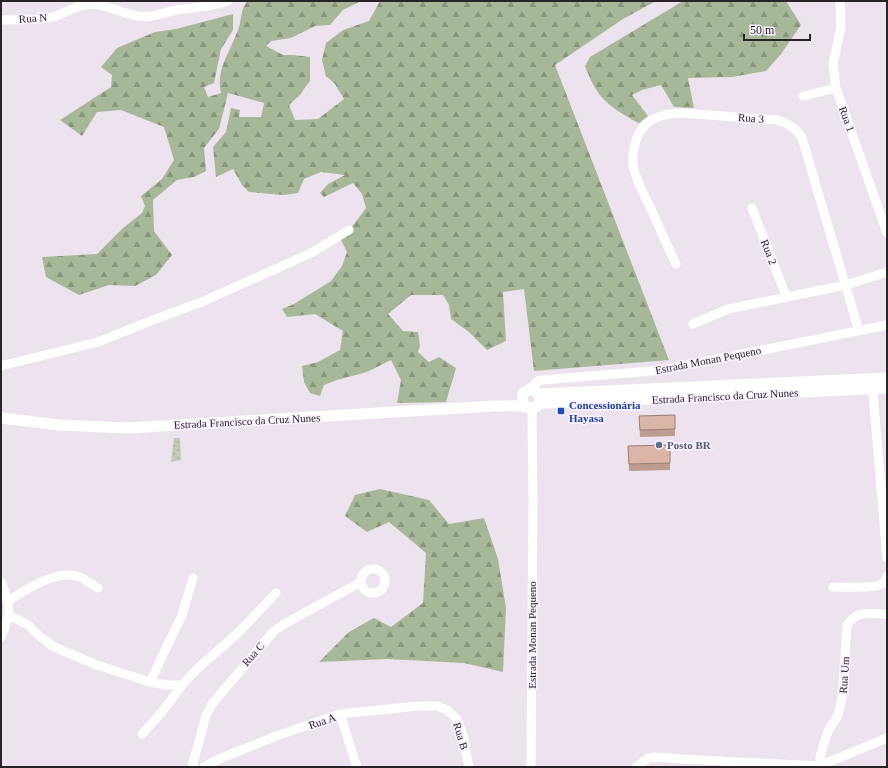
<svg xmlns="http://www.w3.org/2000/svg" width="888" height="768" viewBox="0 0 888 768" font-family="'Times New Roman',serif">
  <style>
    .forest { fill: url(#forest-firs) }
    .park { fill: url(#park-dots) }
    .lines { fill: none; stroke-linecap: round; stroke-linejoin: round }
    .minor { stroke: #fff; stroke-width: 9 }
    .major { stroke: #fff; stroke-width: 11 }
    .wall { fill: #bc9d90 }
    .building { fill: #dbb6a8; stroke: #997f76 }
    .transit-dot { fill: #1a4fb4; stroke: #faf0fd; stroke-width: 1.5 }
    .service-dot { fill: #5c6f8a; stroke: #faf0fd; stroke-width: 1.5 }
    .labels { text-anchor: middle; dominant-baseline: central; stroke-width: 3.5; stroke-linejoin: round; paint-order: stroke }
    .street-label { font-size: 11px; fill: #282428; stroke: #faf0fd }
    .transit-label { font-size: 11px; font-weight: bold; fill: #164399; stroke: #faf0fd; text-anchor: start }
    .service-label { font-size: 11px; font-weight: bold; fill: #4e5e75; stroke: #faf0fd; text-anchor: start }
  </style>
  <defs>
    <pattern id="forest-firs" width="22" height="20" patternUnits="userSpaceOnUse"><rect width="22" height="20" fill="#a7b899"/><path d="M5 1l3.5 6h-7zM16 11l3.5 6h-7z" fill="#88957d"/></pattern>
    <pattern id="park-dots" width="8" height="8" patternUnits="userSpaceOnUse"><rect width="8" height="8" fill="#bfccb5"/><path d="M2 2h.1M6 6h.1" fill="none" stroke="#a4af9c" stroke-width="1.8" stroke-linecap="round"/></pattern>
  </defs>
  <rect width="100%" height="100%" fill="#ede3ef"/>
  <path class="forest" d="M248,1h113l-18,9 -13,15 -15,1 -24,12 -20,3 -5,5 17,9h10l17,2v24l-11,15 -10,9 6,15 23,-1 26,-20 -9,-15 -9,-8 -4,-16 4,-17 17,-13 26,-9 11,-20h276l-33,18 -68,46 114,295 -135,11 -10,-82 -21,3 3,49 -19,9 -18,-18 -18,-13 -2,-14 -6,-10h-32l-23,19 15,17 15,1 2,14 -2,6 11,10 10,-5 17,11 -10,34 -49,1 4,-23 -10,-20 -24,12 -30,8 -13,5 -4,11 -10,-3 -6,-11 -2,-16 16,-4 22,-12 3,-19 -28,-17 -28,3 -5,-8 12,-5 37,-23 11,-15 5,-14 -10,-20 14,-4 15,-20 -4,-14 -9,-11 -29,14 -4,-4 8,-9 17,-9 -24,-3 -17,7 -6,14 -15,2 -34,-3 -7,-7 -9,-16 -17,8 -3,-30 13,-15 5,-24 9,2 -1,7h22l3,-14 -36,-10 -9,36 -15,19 2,23 -12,6 -17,3 -24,20 1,31 18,24 -16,20 -21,11 -26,-1 -30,10 -33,-18 -4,-20 55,-3 26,-26 19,-15 3,-7 -4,-10 21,-17 12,-19 -10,-33 -43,-17 -24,2 -15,24 -22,-16 51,-33 1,-12 -11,-8 16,-19 38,-16 21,-3 57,-15v16l-12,19 -7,34 -10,4 4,10 13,-4c-6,-23 10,-43 17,-63 4,-11 2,-21 10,-29z
    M683,1h103l15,24 -20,29 -15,17 -34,6 -44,1 6,30 -20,-1 -13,-22 -19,5 -10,5 16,21 -9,7c-11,-5 -32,-18 -39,-28 -7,-9 -11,-19 -15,-29l5,-9z
    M380,489l49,11 20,24 35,-6 14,41 8,49 -3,64 -39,-9 -77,-4 -68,3 30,-30 25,-14 17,9 32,-24 3,-50 -37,-31 -22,10 -22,-16 10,-21z"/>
  <path class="park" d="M174,438h6l1,22 -10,2z"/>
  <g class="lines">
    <path class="minor" d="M840,1l1,26 -8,37 3,24 51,145
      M1,20c17,-1 36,1 52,-3 13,-4 23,-12 37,-13 17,0 32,10 48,12 13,3 26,-4 39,-6 17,-3 35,-3 51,-9
      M803,96l33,-8
      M752,208l34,88
      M676,264c-8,-17 -16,-34 -23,-51 -7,-15 -17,-31 -20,-48 -1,-7 0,-14 2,-21 6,-24 23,-30 46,-31l96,7c12,4 19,8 25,18l57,193
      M693,324l35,-15 118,-24 41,-13
      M1,366l97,-24 55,-22 51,-19 107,-48 38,-23
      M872,382l15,176
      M530,389l8,-8 5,-1 120,-10 224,-45
      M361 581a12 12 0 1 1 24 0a12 12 0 1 1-24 0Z
      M1,582c10,23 10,32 0,55
      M833,587c10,0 41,2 49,-3 3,-1 4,-4 5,-8
      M8,601c19,-12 51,-34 74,-23 5,3 11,7 16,10
      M9,615l19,10 9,9 17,13 43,18 53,17 16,3h16l16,-17 40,-35 38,-40
      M150,682l32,-67 11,-37
      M340,714l17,53
      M142,734l20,-22 20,-27
      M819,766l2,-13 7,-22 10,-16 4,-16 5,-73c9,-17 24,-12 40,-12
      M192,767l14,-51 6,-12 56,-66 7,-8 11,-7 75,-41
      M204,767l15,-8 60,-24 61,-21 78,-8h19l10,4 10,9 6,16 6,32
      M531,767l2,-266 -1,-93
      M637,767l11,-9 7,-1 26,2 138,7 68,-28"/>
    <path class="major" d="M540,394l347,-16
      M540,403l46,-1 301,-14
      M1,418l58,7 69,3 366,-22c10,0 22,-1 32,1 4,0 2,1 6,1 12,-2 10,-17 -2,-19l-7,4 -1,9 4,5"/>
  </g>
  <path class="wall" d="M675,415v21l-35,1 -1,-21z
    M670,445v25l-41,1 -1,-25z"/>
  <path class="building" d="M675,415v14l-35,1 -1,-14z
    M670,445v18l-41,1 -1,-18z"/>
  <rect class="transit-dot" x="557" y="407" width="8" height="8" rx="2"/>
  <circle class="service-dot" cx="659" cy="445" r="4"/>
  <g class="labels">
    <g class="street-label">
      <text transform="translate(33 18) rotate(-4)">Rua N</text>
      <text transform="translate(751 118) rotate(4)">Rua 3</text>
      <text transform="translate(847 119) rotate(70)">Rua 1</text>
      <text transform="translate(769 252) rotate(69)">Rua 2</text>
      <text transform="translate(708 360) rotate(-11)">Estrada Monan Pequeno</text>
      <text transform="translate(725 396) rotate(-3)">Estrada Francisco da Cruz Nunes</text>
      <text transform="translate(247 421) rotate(-3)">Estrada Francisco da Cruz Nunes</text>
      <text transform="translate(532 635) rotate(-90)">Estrada Monan Pequeno</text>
      <text transform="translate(253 654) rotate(-49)">Rua C</text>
      <text transform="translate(844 675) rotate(-86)">Rua Um</text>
      <text transform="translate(322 721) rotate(-19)">Rua A</text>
      <text transform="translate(461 736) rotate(73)">Rua B</text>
    </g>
    <g class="transit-label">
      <text x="569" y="405">Concessionária<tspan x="569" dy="13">Hayasa</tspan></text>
    </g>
    <g class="service-label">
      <text x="667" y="445">Posto BR</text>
    </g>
  </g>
  <rect width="888" height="768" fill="none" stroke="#282428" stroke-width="4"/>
  <path d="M744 34v6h66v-6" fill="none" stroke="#282428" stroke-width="2"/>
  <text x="750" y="34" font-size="12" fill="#282428" stroke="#faf0fd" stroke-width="3" paint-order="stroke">50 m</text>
</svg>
